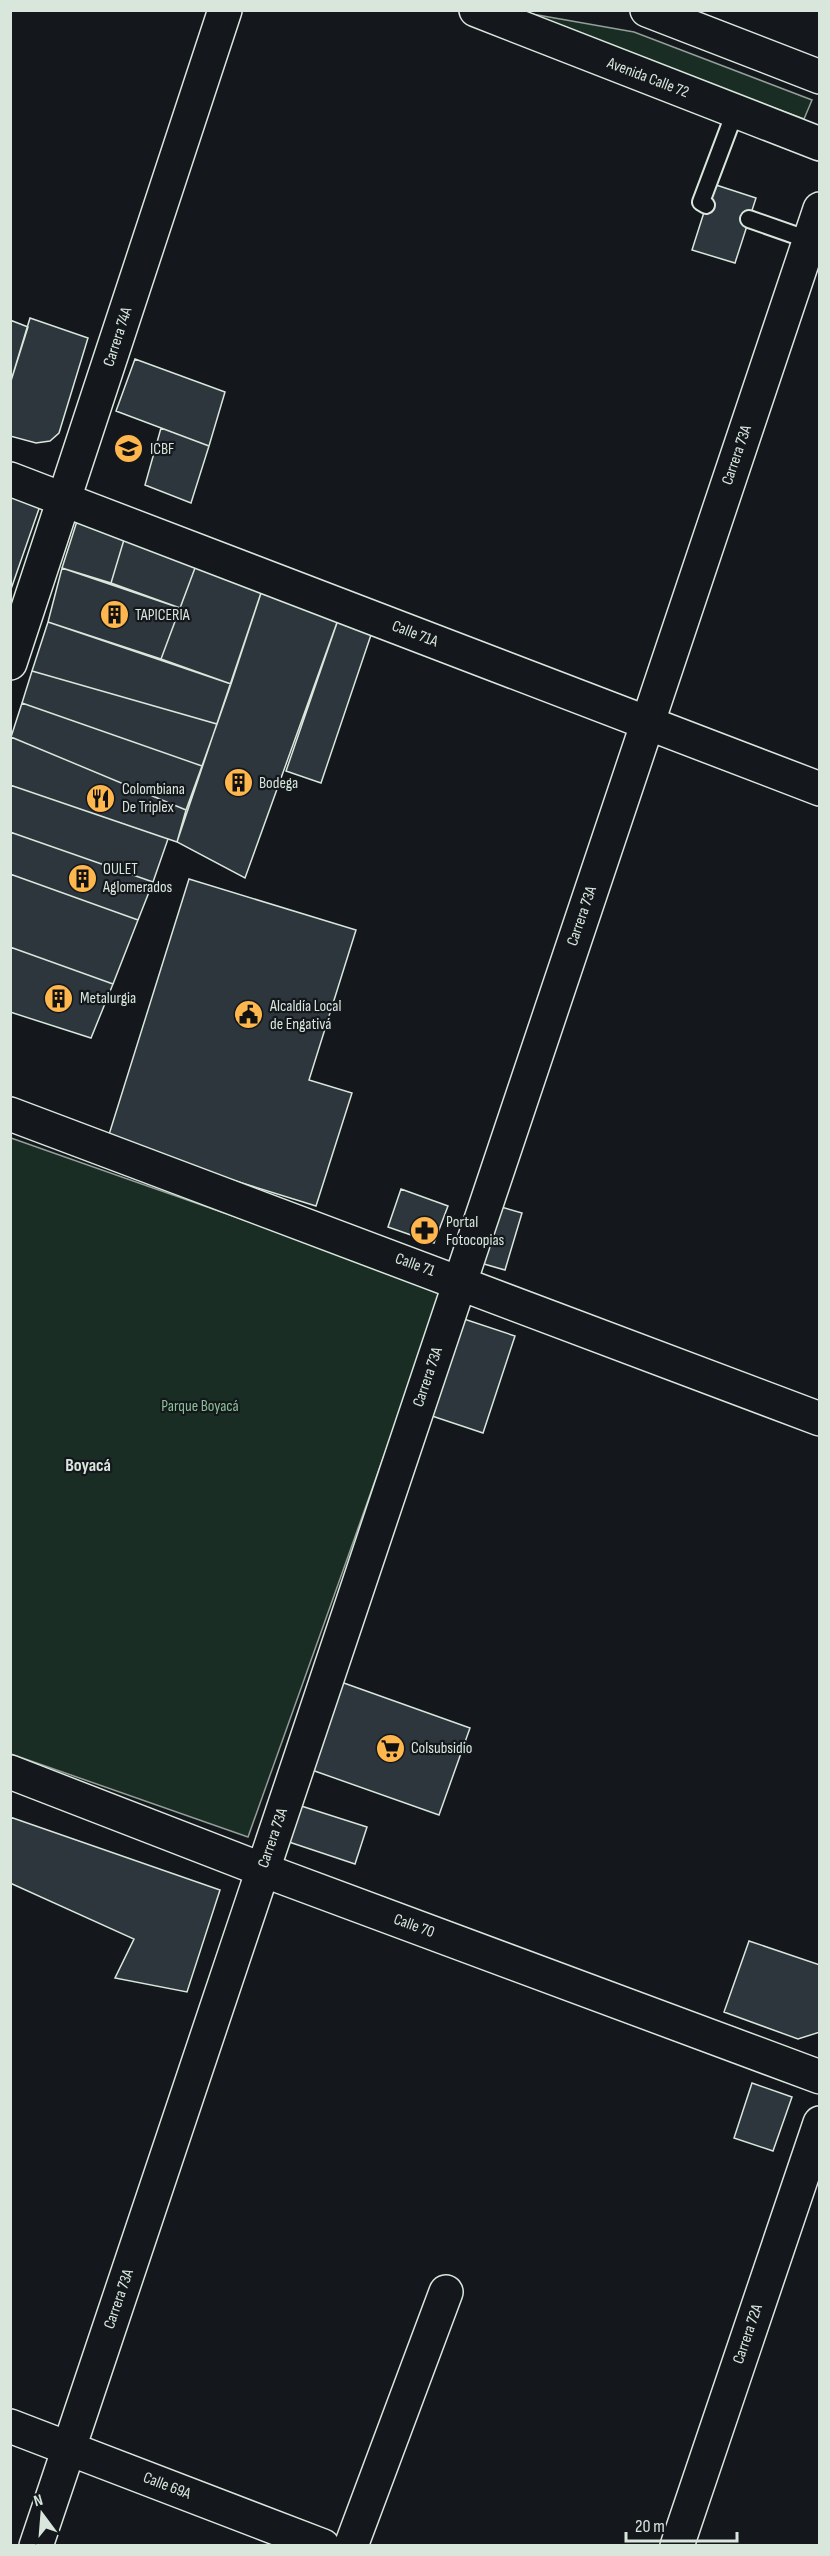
<svg xmlns="http://www.w3.org/2000/svg" width="830" height="2556" viewBox="0 0 830 2556" font-family="'Sofia Sans Condensed',sans-serif">
  <style>
    .green { fill: #1a2d24; stroke: #939e99; stroke-width: 1.5 }
    .building { fill: #2c363c; stroke: #d8e6dc; stroke-width: 1.5 }
    .lines { fill: none; stroke-linecap: round; stroke-linejoin: round }
    .lane-casing { stroke: #d8e6dc; stroke-width: 20 }
    .street-casing { stroke: #d8e6dc; stroke-width: 36 }
    .secondary-casing { stroke: #d8e6dc; stroke-width: 36 }
    .lane { stroke: #14181c; stroke-width: 16 }
    .street { stroke: #14181c; stroke-width: 33 }
    .secondary { stroke: #14181c; stroke-width: 33 }
    .labels { text-anchor: middle; dominant-baseline: central; stroke-width: 4.5; stroke-linejoin: round; paint-order: stroke }
    .street-label { font-size: 16px; fill: #d8e6dc; stroke: #14181c }
    .poi-label { font-size: 16px; fill: #d8e6dc; stroke: #14181c; text-anchor: start }
    .park-label { font-size: 16px; fill: #8ac095; stroke: #14181c }
    .neighbourhood-label { font-size: 18px; font-weight: bold; fill: #d8e6dc; stroke: #14181c }
  </style>
  <rect width="100%" height="100%" fill="#14181c"/>
  <path class="green" d="M515,11l119,21 178,68 -8,19z
    M11,1138l432,152 -195,547 -237,-83z"/>
  <path class="building" d="M713,184l43,14 -21,65 -43,-13z
    M30,318l58,20 -29,95 -9,8 -14,2 -26,-7v-52z
    M10,320l18,7 -18,57z
    M135,359l90,33 -16,54 -93,-35z
    M161,428l48,18 -18,57 -46,-18z
    M10,491l31,12 -31,89z
    M78,518l48,15 -15,50 -49,-15z
    M126,533l72,27 -18,48 -69,-25z
    M198,560l66,24 -33,100 -70,-25z
    M62,568l118,40 -19,51 -113,-37z
    M264,584l75,33 -94,261 -68,-36z
    M339,617l34,12 -52,154 -35,-12z
    M48,622l183,62 -14,40 -185,-53z
    M32,671l185,53 -15,42 -180,-63z
    M22,703l180,63 -16,44 -175,-73z
    M11,737l175,73 -9,32 -167,-57z
    M10,785l158,54 -15,43 -143,-50z
    M10,832l143,50 -15,38 -128,-46z
    M10,874l128,46 -25,64 -103,-37z
    M189,879l167,51 -47,150 43,13 -36,113 -209,-65z
    M10,947l103,37 -22,54 -81,-26z
    M401,1189l47,17 -14,37 -46,-16z
    M487,1203l35,10 -17,57 -35,-10z
    M461,1318l54,18 -32,97 -54,-18z
    M341,1682l129,46 -31,87 -130,-46z
    M295,1804l72,23 -12,37 -72,-24z
    M10,1817l210,73 -33,102 -72,-14 19,-39 -124,-56z
    M749,1941l71,24v67l-22,7 -74,-27z
    M752,2083l40,14 -19,54 -39,-13z"/>
  <g class="lines">
    <defs>
      <path id="lane" d="M706,205l-5,-3 34,-90
        M749,219l60,21"/>
      <path id="street" d="M10,479l810,310
        M10,1114l810,305
        M10,1772l253,98 557,207
        M36,2546l33,-98
        M351,2546l95,-254
        M677,2546l143,-423"/>
      <path id="secondary" d="M476,10l344,134
        M647,10l173,67
        M10,663l215,-653
        M10,2426l313,120
        M69,2448l751,-2239"/>
    </defs>
    <use href="#lane" class="lane-casing"/>
    <use href="#street" class="street-casing"/>
    <use href="#secondary" class="secondary-casing"/>
    <use href="#lane" class="lane"/>
    <use href="#street" class="street"/>
    <use href="#secondary" class="secondary"/>
  </g>
  <defs>
    <symbol id="school-disc" viewBox="-11 -11 22 22"><circle r="9.5" fill="#ffb74d" stroke="#14181c"/><path d="M0-5L7-2L0 1L-7-2ZM-4 1L0 2.5L4 1V4Q0 6-4 4Z" fill="#111"/></symbol>
    <symbol id="building-disc" viewBox="-11 -11 22 22"><circle r="9.5" fill="#ffb74d" stroke="#14181c"/><path d="M-4-6H4V6H1V3H-1V6H-4ZM-2.5-4.3h1.7v1.8h-1.7ZM.8-4.3h1.7v1.8H.8ZM-2.5-1h1.7V.8h-1.7ZM.8-1h1.7V.8H.8Z" fill="#111"/></symbol>
    <symbol id="restaurant-disc" viewBox="-11 -11 22 22"><circle r="9.5" fill="#ffb74d" stroke="#14181c"/><path d="M-5-6h1v4h1v-4h1v4h1v-4h1v5L-1.5 .5V6h-2V.5L-5-1ZM5-6V6H3V1.5H1.5Q1.5-4 5-6Z" fill="#111"/></symbol>
    <symbol id="civic-disc" viewBox="-11 -11 22 22"><circle r="9.5" fill="#ffb74d" stroke="#14181c"/><path d="M-.6-6.5H3V-4.5H.6V-3L4-1V1h2V6H-6V1h2V-1L-.6-3ZM-1.2 2.5V6h2.4V2.5Z" fill="#111"/></symbol>
    <symbol id="pharmacy-disc" viewBox="-11 -11 22 22"><circle r="9.5" fill="#ffb74d" stroke="#14181c"/><path d="M-2-6h4v4h4v4h-4v4h-4v-4h-4v-4h4Z" fill="#111"/></symbol>
    <symbol id="supermarket-disc" viewBox="-11 -11 22 22"><circle r="9.5" fill="#ffb74d" stroke="#14181c"/><path d="M-6-5.5h2.5l.6 2H6L4.5 2H-2.5L-4.4-4H-6ZM-1.5 3.2a1.3 1.3 0 1 0 .1 0ZM3 3.2a1.3 1.3 0 1 0 .1 0Z" fill="#111"/></symbol>
  </defs>
  <g fill-rule="evenodd">
    <use href="#school-disc" x="112" y="432" width="33" height="33"/>
    <use href="#building-disc" x="98" y="598" width="33" height="33"/>
    <use href="#building-disc" x="222" y="766" width="33" height="33"/>
    <use href="#restaurant-disc" x="84" y="782" width="33" height="33"/>
    <use href="#building-disc" x="66" y="862" width="33" height="33"/>
    <use href="#building-disc" x="42" y="982" width="33" height="33"/>
    <use href="#civic-disc" x="232" y="998" width="33" height="33"/>
    <use href="#pharmacy-disc" x="408" y="1214" width="33" height="33"/>
    <use href="#supermarket-disc" x="374" y="1732" width="33" height="33"/>
  </g>
  <g class="labels">
    <g class="street-label">
      <text transform="translate(648 78) rotate(21)">Avenida Calle 72</text>
      <text transform="translate(118 337) rotate(-72)">Carrera 74A</text>
      <text transform="translate(737 455) rotate(-71)">Carrera 73A</text>
      <text transform="translate(415 634) rotate(21)">Calle 71A</text>
      <text transform="translate(582 916) rotate(-71)">Carrera 73A</text>
      <text transform="translate(415 1265) rotate(20)">Calle 71</text>
      <text transform="translate(428 1377) rotate(-71)">Carrera 73A</text>
      <text transform="translate(273 1838) rotate(-71)">Carrera 73A</text>
      <text transform="translate(414 1926) rotate(20)">Calle 70</text>
      <text transform="translate(119 2299) rotate(-71)">Carrera 73A</text>
      <text transform="translate(748 2334) rotate(-71)">Carrera 72A</text>
      <text transform="translate(167 2486) rotate(21)">Calle 69A</text>
    </g>
    <g class="poi-label">
      <text x="150" y="449">ICBF</text>
      <text x="135" y="615">TAPICERIA</text>
      <text x="259" y="783">Bodega</text>
      <text x="122" y="789">Colombiana<tspan x="122" dy="18">De Triplex</tspan></text>
      <text x="103" y="869">OULET<tspan x="103" dy="18">Aglomerados</tspan></text>
      <text x="80" y="998">Metalurgia</text>
      <text x="270" y="1006">Alcaldía Local<tspan x="270" dy="18">de Engativá</tspan></text>
      <text x="446" y="1222">Portal<tspan x="446" dy="18">Fotocopias</tspan></text>
      <text x="411" y="1748">Colsubsidio</text>
    </g>
    <g class="park-label">
      <text x="200" y="1406">Parque Boyacá</text>
    </g>
    <g class="neighbourhood-label">
      <text x="88" y="1465">Boyacá</text>
    </g>
  </g>
  <rect width="830" height="2556" fill="none" stroke="#d8e6dc" stroke-width="24"/>
  <g transform="translate(42 2514) rotate(344)" stroke="#14181c" stroke-width="4.5" paint-order="stroke">
  <path d="M0-4.5L10 22L0 15L-10 22Z" fill="#d8e6dc"/>
  <text y="-9" font-size="16" font-weight="bold" text-anchor="middle" fill="#d8e6dc">N</text>
  </g>
  <path d="M626 2532v9h111v-9" fill="none" stroke="#d8e6dc" stroke-width="3"/>
  <text x="635" y="2532" font-size="18" fill="#d8e6dc" stroke="#14181c" stroke-width="4.5" paint-order="stroke">20 m</text>
</svg>
